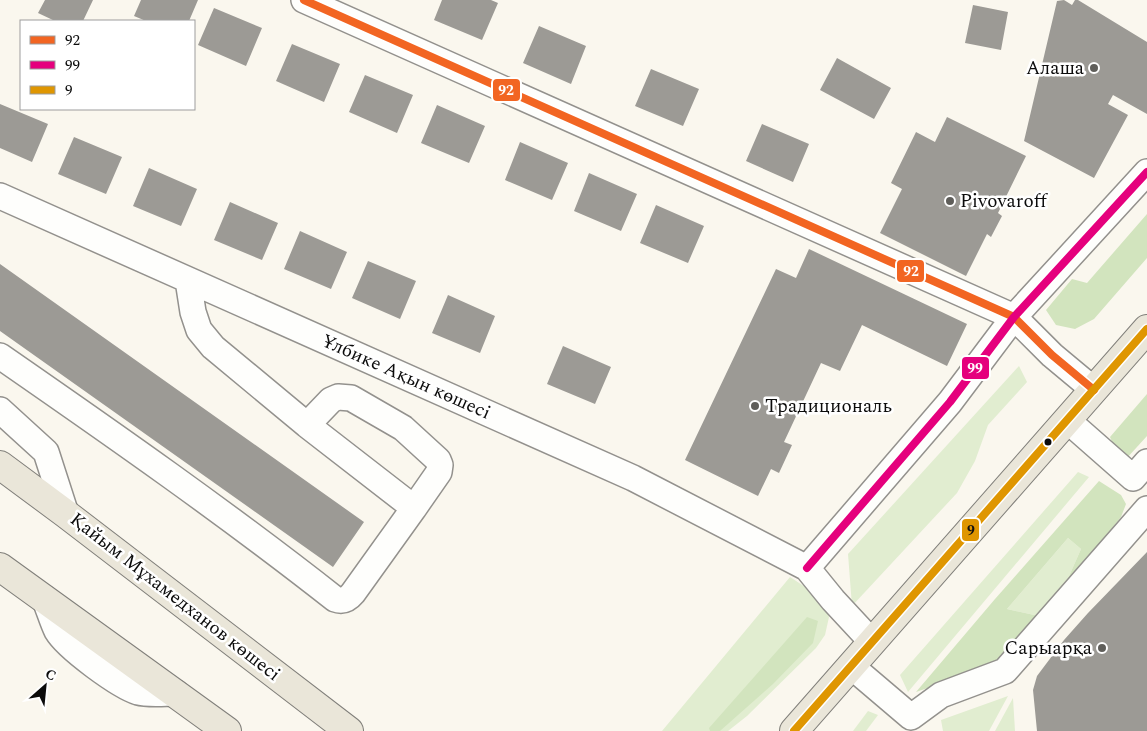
<svg xmlns="http://www.w3.org/2000/svg" width="1147" height="731" viewBox="0 0 1147 731" font-family="Spectral,serif">
  <style>
    .green { fill: #e1edd0 }
    .forest { fill: #d2e4be }
    .building { fill: #9c9a95 }
    .lines { fill: none; stroke-linecap: round; stroke-linejoin: round }
    .minor-casing { stroke: #93918d; stroke-width: 28 }
    .major-casing { stroke: #807f7a; stroke-width: 30 }
    .minor { stroke: #fefefc; stroke-width: 25 }
    .major { stroke: #eae6d9; stroke-width: 28 }
    .bus-1-casing { stroke: #fff; stroke-width: 11 }
    .bus-2-casing { stroke: #fff; stroke-width: 11 }
    .bus-3-casing { stroke: #fff; stroke-width: 11 }
    .bus-1 { stroke: #f26522; stroke-width: 8 }
    .bus-2 { stroke: #e5007d; stroke-width: 8 }
    .bus-3 { stroke: #df9601; stroke-width: 8 }
    .poi-dot { fill: #5f5e5a; stroke: #fff; stroke-width: 2 }
    .bus-dot { fill: #0b0b0b; stroke: #fff; stroke-width: 2 }
    .labels { text-anchor: middle; dominant-baseline: central; stroke-width: 5; stroke-linejoin: round; paint-order: stroke }
    .poi-label { font-size: 19px; fill: #0b0b0b; stroke: #fff; text-anchor: end }
    .street-label { font-size: 19px; fill: #0b0b0b; stroke: #fff }
    .line-badge { stroke: #fff; stroke-width: 2 }
    .badge-label { font-size: 14px; text-anchor: middle; font-weight: bold; fill: #fff }
    .pale-badge-label { font-size: 14px; text-anchor: middle; font-weight: bold; fill: #111 }
  </style>
  <rect width="100%" height="100%" fill="#faf7ee"/>
  <path class="green" d="M1019,366l8,16 -39,43 -13,36 -18,32 -105,113 -4,-52z
    M1078,472l11,5 -181,215 -8,-17z
    M1068,538l13,11 -19,43 -23,24 -32,-7z
    M790,577l32,21 7,19 -4,18 -9,13 -69,68 -19,15h-66z
    M1008,696l-19,35h-46l-2,-11z
    M1013,698l2,33h-20z
    M868,711l10,4 -12,16h-13z"/>
  <path class="forest" d="M1147,214v44l-53,61 -19,10 -19,-4 -10,-15 26,-31 15,4z
    M1147,394v42l-21,23 -11,-11 -5,-11z
    M1099,481l22,14 5,9 -5,13 -59,75 19,-43 -13,-11 -61,71 32,7 -42,47 -11,5 -70,24 79,-93z
    M807,617l11,4 -5,22 -40,41 -53,47h-10l-1,-3z"/>
  <path class="building" d="M45,0h48l-10,21h-28l-17,-8z
    M141,0h57l-9,21h-43l-12,-5z
    M442,0h49l7,3 -16,37 -48,-20z
    M1064,0l8,5 3,-5h3l69,42v72l-34,-19 -5,9 20,11 -34,63 -70,-37 33,-140z
    M973,5l35,7 -7,38 -36,-7z
    M214,8l48,20 -16,38 -48,-21z
    M539,26l47,20 -15,38 -48,-21z
    M292,44l48,20 -16,38 -48,-21z
    M837,58l54,30 -17,31 -54,-29z
    M651,69l48,20 -16,37 -48,-20z
    M365,75l48,20 -16,38 -48,-21z
    M0,104l48,20 -16,38 -32,-14z
    M437,105l48,21 -16,37 -48,-20z
    M947,117l79,39 -28,57 4,3 -11,21 -4,-3 -21,42 -86,-43 22,-44 -11,-6 25,-51 19,10z
    M762,124l47,20 -16,38 -47,-21z
    M74,137l48,20 -16,37 -48,-20z
    M520,142l48,21 -16,37 -47,-20z
    M149,168l48,21 -16,37 -48,-20z
    M589,173l48,21 -16,37 -47,-20z
    M230,202l48,21 -16,37 -48,-20z
    M656,205l48,21 -16,37 -48,-20z
    M300,231l47,21 -16,37 -47,-20z
    M809,249l158,75 -20,42 -85,-41 -22,46 -19,-8 -37,79 8,3 -13,28 -8,-4 -13,27 -73,-36 91,-191 20,9z
    M368,261l48,20 -16,38 -48,-21z
    M0,264l364,258 -31,45 -333,-236z
    M448,295l47,21 -15,37 -48,-20z
    M563,346l48,21 -16,37 -48,-20z
    M1147,552v179h-110l-4,-41 4,-14 27,-36 24,-27z"/>
  <g class="lines">
    <defs>
      <path id="minor" d="M304,0l710,317 38,38 42,35
        M0,196l633,282 174,90 26,32 39,42
        M0,356c114,79 227,158 335,243 8,3 13,0 18,-6l61,-85 -107,-83 -94,-78 -14,-17 -6,-18 -5,-32
        M0,410l46,42 20,62
        M1067,420l66,58 14,-16
        M307,425l24,-25 7,-3 13,1 52,30 35,32 2,5 -1,7 -25,36
        M807,568l143,-166 64,-85 133,-145
        M44,598c5,11 8,23 13,33 10,17 62,55 81,61 11,3 27,1 38,1
        M851,666l60,51 30,-22 64,-24 142,-162"/>
      <path id="major" d="M0,465l66,49 283,217
        M0,567l227,164
        M794,731l353,-402"/>
    </defs>
    <use href="#minor" class="minor-casing"/>
    <use href="#major" class="major-casing"/>
    <use href="#minor" class="minor"/>
    <use href="#major" class="major"/>
    <defs>
      <path id="bus-1" d="M304,0l710,317 38,38 42,35"/>
      <path id="bus-2" d="M807,568l143,-166 64,-85 133,-145"/>
      <path id="bus-3" d="M794,731l353,-402"/>
    </defs>
    <use href="#bus-1" class="bus-1-casing"/>
    <use href="#bus-2" class="bus-2-casing"/>
    <use href="#bus-3" class="bus-3-casing"/>
    <use href="#bus-1" class="bus-1"/>
    <use href="#bus-2" class="bus-2"/>
    <use href="#bus-3" class="bus-3"/>
  </g>
  <g class="poi-dot">
    <circle cx="1094" cy="68" r="5"/>
    <circle cx="950" cy="201" r="5"/>
    <circle cx="755" cy="406" r="5"/>
    <circle cx="1102" cy="648" r="5"/>
  </g>
  <circle class="bus-dot" cx="1048" cy="442" r="4.5"/>
  <g class="labels">
    <g class="poi-label">
      <text x="1084" y="68">Алаша</text>
      <text x="960" y="201" text-anchor="start">Pivovaroff</text>
      <text x="765" y="406" text-anchor="start">Традициональ</text>
      <text x="1092" y="648">Сарыарқа</text>
    </g>
    <g class="street-label">
      <text transform="translate(406 377) rotate(24)">Ұлбике Ақын көшесі</text>
      <text transform="translate(175 597) rotate(38)">Қайым Мұхамедханов көшесі</text>
    </g>
  </g>
  <g class="line-badge">
    <rect x="492" y="78" width="29" height="24" rx="5" fill="#f26522"/>
    <rect x="896" y="259" width="29" height="24" rx="5" fill="#f26522"/>
    <rect x="961" y="356" width="29" height="24" rx="5" fill="#e5007d"/>
    <rect x="961" y="518" width="19" height="24" rx="5" fill="#df9601"/>
  </g>
  <g class="badge-label">
    <text x="506" y="95">92</text>
    <text x="911" y="276">92</text>
    <text x="975" y="373">99</text>
  </g>
  <g class="pale-badge-label">
    <text x="971" y="535">9</text>
  </g>
  <rect x="20" y="20" width="175" height="90" fill="#ffffff" stroke="#9d9d9d"/>
  <rect x="30" y="36" width="25" height="8" fill="#f26522" stroke="#9d9d9d"/>
  <text x="65" y="45" font-size="15" fill="#0b0b0b">92</text>
  <rect x="30" y="61" width="25" height="8" fill="#e5007d" stroke="#9d9d9d"/>
  <text x="65" y="70" font-size="15" fill="#0b0b0b">99</text>
  <rect x="30" y="86" width="25" height="8" fill="#df9601" stroke="#9d9d9d"/>
  <text x="65" y="95" font-size="15" fill="#0b0b0b">9</text>
  <g transform="translate(45 686) rotate(27)" stroke="#ffffff" stroke-width="4" paint-order="stroke">
  <path d="M0-4L9 19L0 12L-9 19Z" fill="#0b0b0b"/>
  <text y="-8" font-size="14" font-weight="bold" text-anchor="middle" fill="#0b0b0b">С</text>
  </g>
</svg>
